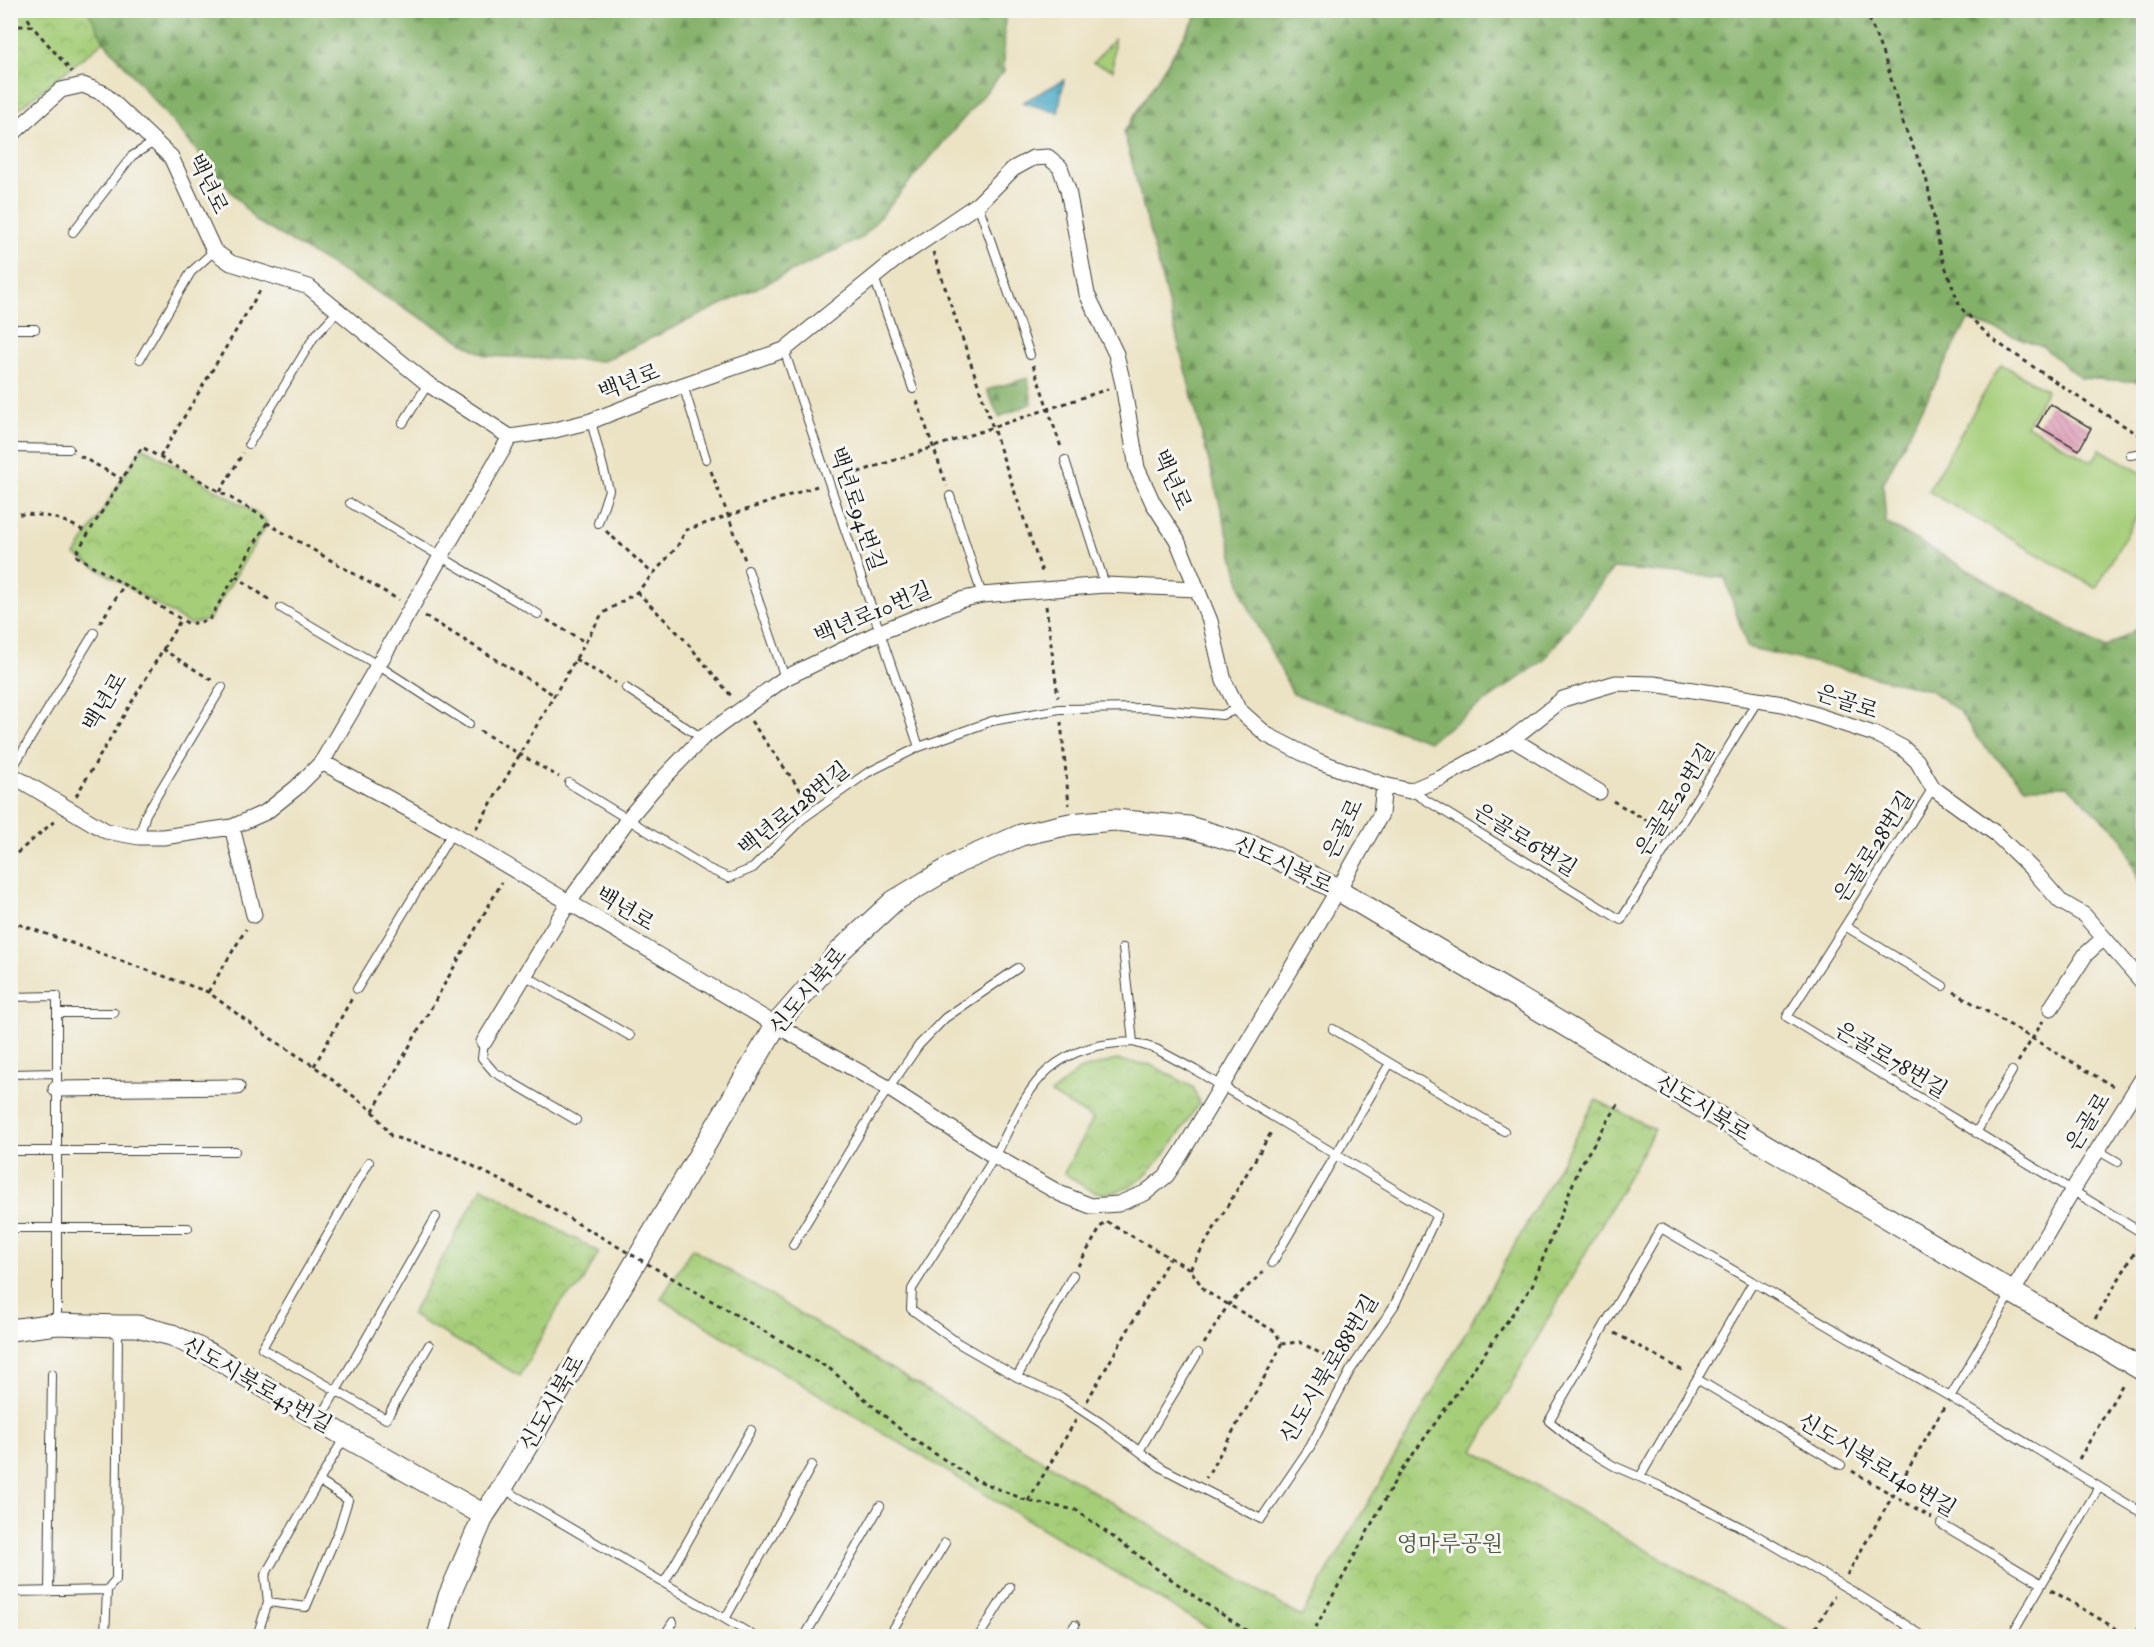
<svg xmlns="http://www.w3.org/2000/svg" width="2154" height="1647" viewBox="0 0 2154 1647" font-family="'IM FELL Double Pica','Noto Serif KR',serif">
  <style>
    .green { fill: #a6ce79; stroke: #61754a; stroke-width: 1.5 }
    .forest { fill: url(#forest-firs); stroke: #506642; stroke-width: 1.5 }
    .park { fill: url(#park-crowns); stroke: #61754a; stroke-width: 1.5 }
    .water { fill: url(#water-ripples); stroke: #316270; stroke-width: 1.5 }
    .building { fill: url(#building-back-hatch) }
    .lines { fill: none; stroke-linecap: round; stroke-linejoin: round }
    .lane-casing { stroke: #3b3a35; stroke-width: 10 }
    .street-casing { stroke: #3b3a35; stroke-width: 17 }
    .secondary-casing { stroke: #3b3a35; stroke-width: 23 }
    .path { stroke: #3b3a35; stroke-width: 3; stroke-dasharray: 4.5 4.5; stroke-linecap: butt }
    .lane { stroke: #fff; stroke-width: 8 }
    .street { stroke: #fff; stroke-width: 15 }
    .secondary { stroke: #fff; stroke-width: 21 }
    .path-bridge { stroke: #3b3a35; stroke-width: 3; stroke-dasharray: 4.5 4.5; stroke-linecap: butt }
    .labels { text-anchor: middle; dominant-baseline: central; stroke-width: 6; stroke-linejoin: round; paint-order: stroke }
    .street-label { font-size: 22px; fill: #1c1c1c; stroke: #f6f6f2 }
    .park-label { font-size: 22px; fill: #4c5a3d; stroke: #f6f6f2 }
  </style>
  <defs>
    <pattern id="forest-firs" width="22" height="20" patternUnits="userSpaceOnUse" patternTransform="scale(1.5)"><rect width="22" height="20" fill="#84b169"/><path d="M5 1l3.5 6h-7zM16 11l3.5 6h-7z" fill="#6b8f56"/></pattern>
    <pattern id="park-crowns" width="20" height="18" patternUnits="userSpaceOnUse" patternTransform="scale(1.5)"><rect width="20" height="18" fill="#a6ce79"/><path d="M2 6a3 3 0 1 1 6 0M12 15a3 3 0 1 1 6 0" fill="none" stroke="#8eb068"/></pattern>
    <pattern id="water-ripples" width="26" height="14" patternUnits="userSpaceOnUse" patternTransform="scale(1.5)"><rect width="26" height="14" fill="#46a7c5"/><path d="M2 4q2-2 4 0t4 0M15 11q2-2 4 0t4 0" fill="none" stroke="#3a879f"/></pattern>
    <pattern id="building-back-hatch" width="6" height="6" patternUnits="userSpaceOnUse" patternTransform="scale(1.5)"><rect width="6" height="6" fill="#dd95b2"/><path d="M-1 5l2 2M0 0l6 6M5-1l2 2" fill="none" stroke="#b27990"/></pattern>
  </defs>
  <rect width="100%" height="100%" fill="#f6f6f2"/>
  <filter id="ink" filterUnits="userSpaceOnUse"><feTurbulence type="fractalNoise" baseFrequency=".0167" numOctaves="2"/><feDisplacementMap in="SourceGraphic" scale="12" xChannelSelector="R" yChannelSelector="G"/><feConvolveMatrix kernelMatrix="1 2 1 2 8 2 1 2 1" color-interpolation-filters="sRGB"/></filter>
  <filter id="wash" filterUnits="userSpaceOnUse"><feTurbulence type="fractalNoise" baseFrequency=".008" numOctaves="4" result="noise"/><feDisplacementMap in="SourceGraphic" scale="24" xChannelSelector="R" yChannelSelector="G"/><feGaussianBlur stdDeviation="1.35" result="paint"/><feColorMatrix in="noise" values="0 0 0 0 0 0 0 0 0 0 0 0 0 0 0 0 0 1.4 0 .05"/><feComposite in="paint" operator="in"/></filter>
  <g filter="url(#wash)">
    <rect width="100%" height="100%" fill="#ece3c4"/>
    <path class="green" d="M2001,364l46,26 -20,35 65,37 8,-13 43,25v31l-47,83 -168,-97z"/>
    <path class="forest" d="M88,11h917l-1,60 -142,167 -259,123 -117,-5 -230,-135 -152,-180z
      M1200,11h943v371l-63,-4 -38,-32 -74,-26 -85,164 3,39 218,125 39,-23v267l-21,-55 -54,-51 -42,1 -44,-43 -22,-32 -30,-22 -183,-43 -22,-69 -112,-10 -70,93 -114,80 -136,-47 -49,-96 -120,-466z
      M1028,378l4,25 -33,14 -12,-27z"/>
    <path class="park" d="M11,10l77,1 16,30 -93,74z
      M1114,39l-1,31 -20,-7z
      M142,447l120,69 5,7 -58,97 -20,4 -114,-69z
      M1116,1060l36,5 42,23 5,15c-20,31 -58,100 -103,89 -11,-3 -23,-13 -32,-19l29,-54 -42,-25 28,-24z
      M1596,1100l59,29 -181,322 323,185h-576l-560,-337 31,-51 609,369 116,-198z
      M482,1187l117,65 -19,35 -17,12 -43,77 -109,-61z"/>
    <path class="water" d="M1064,80l-6,33 -35,-11z"/>
    <g id="blocks">
      <path class="building" d="M2050,404l41,24 -12,22 -42,-24z"/>
    </g>
  </g>
  <g filter="url(#ink)">
    <use href="#blocks" fill-opacity="0" stroke="#3b3a35" stroke-width="1.5"/>
    <g class="lines">
      <defs>
        <path id="lane" d="M978,204l52,151
          M73,232l59,-76 22,-14
          M874,277l39,112
          M10,329h25
          M784,350l135,397
          M140,359l51,-87 23,-21
          M683,385l23,74
          M591,421l18,69 -11,33
          M403,423l25,-39
          M249,444l65,-107 24,-26
          M10,448l59,1
          M2130,455l14,-2
          M1065,460l40,125
          M950,496l32,99
          M350,503l188,111
          M748,570l37,108
          M281,608l98,58 90,58
          M626,688l76,50
          M10,772l84,-139
          M569,783l138,85 22,10 24,-10 49,-49 65,-46 52,-26 73,-26 68,-12 88,-1 74,7 16,-6
          M1933,788l-146,229 357,217
          M1411,791l210,129 137,-220
          M139,837l7,-23 76,-127
          M1845,926l98,60
          M1123,948l10,94
          M526,976l104,60
          M357,989l95,-156
          M10,997l47,-1v326
          M57,1013h57
          M1333,1029l171,102
          M484,1042l-2,16 12,14 82,48
          M1133,1042l23,7 39,21 242,145 -43,91 -44,65 -40,76 -49,72 -99,-51 -61,-45 -40,-26 -44,-20 -59,-34 -47,-34 1,-20c27,-44 56,-88 83,-133 16,-29 28,-63 53,-86 24,-21 54,-27 85,-28z
          M10,1074l46,-1
          M1976,1133l36,-62
          M2097,1150l21,12
          M10,1151h225
          M369,1162l-107,186 124,71 43,-74
          M10,1228h178
          M793,1245l82,-137 44,-63 26,-27 73,-50
          M1272,1263l118,-200
          M1017,1377l56,-102
          M1697,1379l144,86
          M1950,1397l61,-103
          M320,1419l116,-202
          M1139,1451l59,-98
          M1640,1477l113,-195
          M504,1489l250,147
          M1941,1524l101,60
          M664,1583l87,-153
          M10,1592l97,-2
          M49,1592l3,-218
          M268,1602l38,5 33,-78 9,-29 -29,-19
          M725,1619l87,-154
          M105,1636l2,-46 9,-11 2,-252
          M257,1636l11,-34 -3,-27 79,-137
          M664,1636l9,-14
          M805,1636l75,-130
          M889,1636l56,-93
          M979,1636l31,-49
          M1068,1636l7,-11
          M1923,1636l-71,-45 -96,-56 -96,-49 -46,-20 -34,-20 -31,-25 112,-193 289,169 194,117
          M2011,1636l88,-149
          M2137,1636l7,-11"/>
        <path id="street" d="M10,136l51,-46 22,-5 20,8 68,64 43,94 17,12 78,24 119,97 82,53 41,-6 40,-10 92,-36 101,-35 111,-90 83,-56 35,-35 20,-11 15,-1 12,10 8,23 19,104 29,60 7,30 14,84 16,35 24,37 33,81 14,60 14,28 29,26 51,26 66,24
          M1512,739l87,53
          M322,762l188,-325
          M10,774l96,57 33,6h24l69,-10 34,-15 30,-24 26,-26 130,71 324,192 112,63 106,68 67,38 30,12 27,-2 27,-11 21,-17 15,-22 157,-264 43,-76 3,-29 26,6 31,-13 71,-39 51,-40 53,-16 38,1 129,20 97,32 23,12 14,13 16,27 62,45 38,37 27,31 24,14 60,69
          M232,827l22,88
          M2051,1008l35,-54 18,-16
          M484,1042l85,-140 59,-83 26,-31 48,-50 83,-60 95,-46 80,-32 22,-5 123,-10 92,4
          M56,1089l181,-2
          M2012,1293l60,-102 72,-115"/>
        <path id="secondary" d="M10,1330l47,-6 61,2h19l35,9 40,20 133,81 139,79
          M438,1636l11,-40 35,-81 18,-27 274,-463 66,-76 52,-48 65,-39 62,-27 49,-11 44,-4 75,7 68,21 81,42 806,481"/>
      </defs>
      <use href="#lane" class="lane-casing"/>
      <use href="#street" class="street-casing"/>
      <use href="#secondary" class="secondary-casing"/>
      <path class="path" d="M24,10l8,16
        M1866,10l22,58 16,58 22,51 15,78 19,52 32,32 95,64 57,35
        M10,26h22l40,46
        M933,252l110,323
        M1033,365l29,85
        M917,401l30,85
        M80,456l42,23
        M160,457l101,-168
        M711,471l34,89
        M841,478l267,-89
        M220,492l23,-39
        M10,514c35,0 48,2 78,19
        M267,523l-58,97 -20,4 -114,-69 67,-108 120,69 5,7 132,77
        M606,531l47,43
        M236,576l36,26
        M637,592l46,46 49,59
        M1046,606l12,91
        M425,616l129,79
        M547,620l38,22
        M100,623l24,-38
        M162,649l51,32
        M575,659l41,24
        M751,721l57,80
        M1061,722l8,83
        M480,731l79,46
        M76,796l105,-177
        M1613,801l49,28
        M476,829l126,-215 35,-22 40,-45 9,-17 131,-44
        M10,859l47,-40
        M10,921l198,71 59,44 47,30 59,45 18,25 63,20 76,40
        M208,992l38,-63
        M1954,992l162,96
        M2018,1062l25,-41
        M314,1066l38,-68
        M373,1111l129,-229
        M1107,1222l83,47 15,22 71,41 5,12 -5,13 -70,121
        M1078,1266l26,-44
        M1190,1269l82,-138
        M2095,1319l44,-74
        M1615,1333l70,39
        M1204,1344l24,-39 36,-34
        M1281,1344l19,-2 39,22
        M790,1346l40,23 78,67 66,43 54,22 48,9 121,88 58,38
        M1087,1401l82,-142
        M2079,1459l45,-77
        M1852,1471l80,47
        M1028,1501l48,-81
        M1847,1575l97,-168
        M2051,1590l74,44
        M1311,1636l86,-159 135,-191 48,-120 39,-63
        M1811,1636l23,-40"/>
      <use href="#lane" class="lane"/>
      <use href="#street" class="street"/>
      <use href="#secondary" class="secondary"/>
      <path class="path-bridge" d="M530,1196l260,150"/>
    </g>
  </g>
  <g class="labels">
    <g class="street-label">
      <text transform="translate(208 184) rotate(64)">백년로</text>
      <text transform="translate(629 382) rotate(-21)">백년로</text>
      <text transform="translate(1172 480) rotate(66)">백년로</text>
      <text transform="translate(857 509) rotate(71)">백년로94번길</text>
      <text transform="translate(873 613) rotate(-23)">백년로10번길</text>
      <text transform="translate(105 702) rotate(-59)">백년로</text>
      <text transform="translate(1847 702) rotate(19)">은골로</text>
      <text transform="translate(1675 800) rotate(-58)">은골로20번길</text>
      <text transform="translate(794 809) rotate(-39)">백년로128번길</text>
      <text transform="translate(1343 829) rotate(-64)">은골로</text>
      <text transform="translate(1525 840) rotate(32)">은골로6번길</text>
      <text transform="translate(1874 847) rotate(-57)">은골로28번길</text>
      <text transform="translate(1283 865) rotate(25)">신도시북로</text>
      <text transform="translate(625 909) rotate(31)">백년로</text>
      <text transform="translate(808 991) rotate(-50)">신도시북로</text>
      <text transform="translate(1891 1060) rotate(31)">은골로78번길</text>
      <text transform="translate(1703 1108) rotate(31)">신도시북로</text>
      <text transform="translate(2088 1122) rotate(-58)">은골로</text>
      <text transform="translate(1329 1369) rotate(-59)">신도시북로88번길</text>
      <text transform="translate(257 1385) rotate(30)">신도시북로43번길</text>
      <text transform="translate(552 1403) rotate(-60)">신도시북로</text>
      <text transform="translate(1877 1465) rotate(31)">신도시북로140번길</text>
    </g>
    <g class="park-label">
      <text x="1450" y="1544">영마루공원</text>
    </g>
  </g>
  <rect width="2154" height="1647" fill="none" stroke="#f6f6f2" stroke-width="36"/>
</svg>
